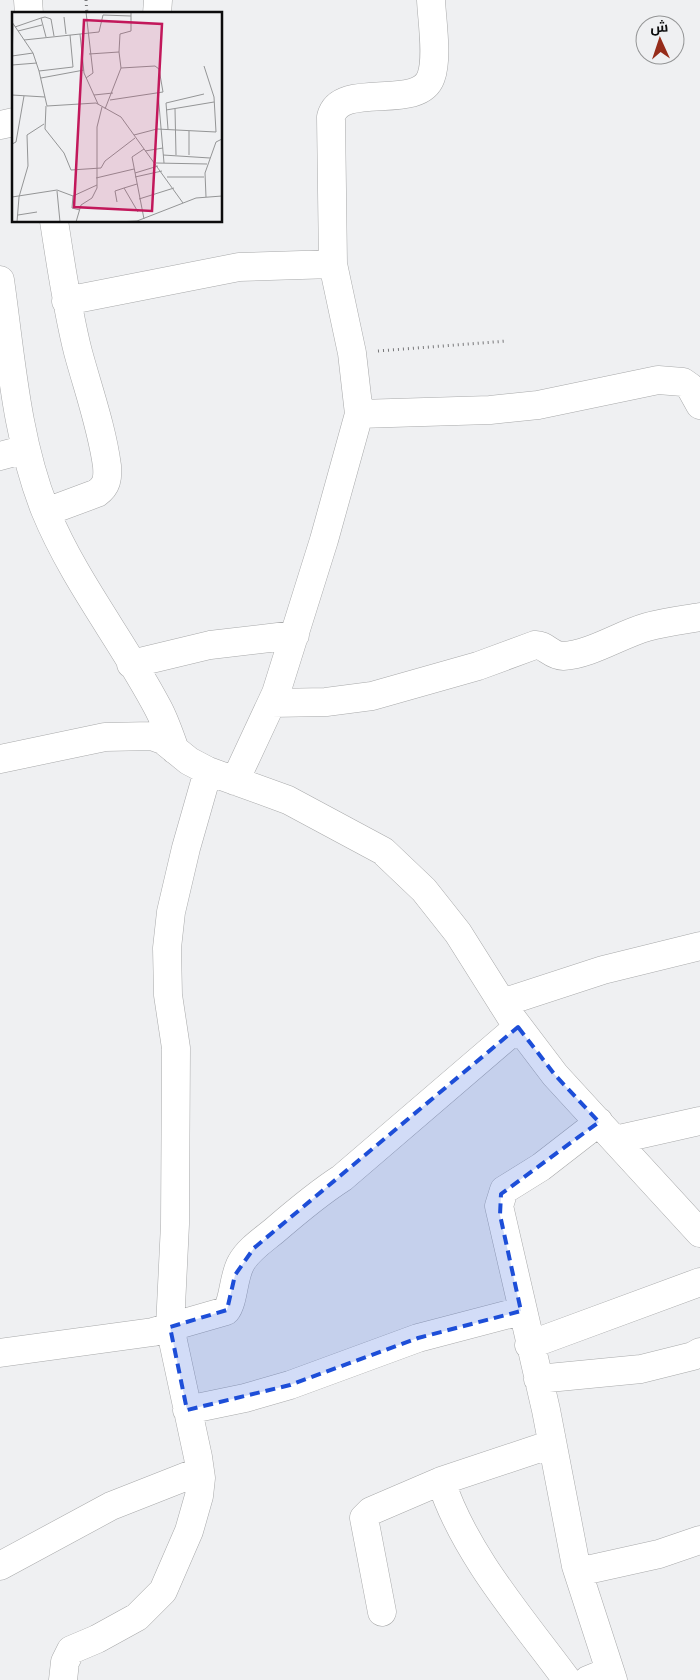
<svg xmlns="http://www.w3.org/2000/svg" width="700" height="1680" viewBox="0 0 700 1680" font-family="'PT Sans Narrow',Cairo,sans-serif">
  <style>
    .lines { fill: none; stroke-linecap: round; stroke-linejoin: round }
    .minor-casing { stroke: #a8a9aa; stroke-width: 29 }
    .path { stroke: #777779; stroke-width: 3; stroke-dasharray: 1 4; stroke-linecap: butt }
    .minor { stroke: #fff; stroke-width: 28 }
    .marked { fill: #1d4ed8; fill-opacity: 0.2; stroke: #1d4ed8; stroke-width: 4; stroke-dasharray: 10 6; stroke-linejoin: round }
    .inset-road { fill: none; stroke: #949596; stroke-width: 1 }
    .view { fill: #c2185b; fill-opacity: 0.15; stroke: #c2185b; stroke-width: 2.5 }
    .inset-edge { fill: none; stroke: #0c0c0d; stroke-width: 2.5 }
  </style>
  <rect width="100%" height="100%" fill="#eff0f2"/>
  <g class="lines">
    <defs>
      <path id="minor" d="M28,0l1,14
        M157,14l1,-14
        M0,125l14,-3
        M333,264l-2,-147c9,-37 88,-5 100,-40 7,-19 1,-56 0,-77
        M0,280c11,77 16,157 45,230 29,71 78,131 113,198 7,13 12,28 17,42
        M66,301l173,-34 94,-3 19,89 7,61 131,-4 48,-5 120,-25 25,2 7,5 10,18
        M0,456l26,-7
        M46,512l51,-19c10,-7 11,-15 10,-27 -5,-38 -19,-77 -29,-114 -11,-43 -17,-87 -24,-131
        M131,664l79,-19 85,-10
        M272,703l54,-1 46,-6 106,-30 57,-21c10,-1 16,11 28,11 29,-2 56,-21 84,-29 17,-5 35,-7 53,-10
        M0,759l105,-22 47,-1 11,4 26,21 19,10 80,29 95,51 41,39 34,43 53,84 44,58 145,158
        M235,781l41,-88 48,-153 35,-126
        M502,1003l101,-33 97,-24
        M599,1122l-58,45 -37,23 -5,16 47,204 30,156 37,114
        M615,1140l85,-19
        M529,1345l171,-63
        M0,1353l153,-21 73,-21c8,-10 7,-34 15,-48 7,-13 22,-23 33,-32 22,-19 43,-37 68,-53l176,-151
        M538,1379l103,-10 52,-13 7,-4
        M187,1410l58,-12 45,-13 128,-47 103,-27
        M552,1444l-111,37c23,72 81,138 126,199
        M0,1566l111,-60 89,-35
        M578,1572l81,-18 41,-14
        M382,1612l-18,-94 7,-7 70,-30
        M63,1680l2,-18 6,-12 26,-11 40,-22 26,-26 26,-60 10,-35 2,-18 -3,-21 -28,-130 5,-103 1,-176 -8,-53 -1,-47 4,-36 15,-64 22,-77
        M588,1680l22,-9"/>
    </defs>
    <use href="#minor" class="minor-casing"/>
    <path class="path" d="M86,0l1,14
      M378,351l129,-10"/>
    <use href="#minor" class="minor"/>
  </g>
  <path class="marked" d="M518,1027l37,48 44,47 -98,72 -1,21 21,96 -103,27 -128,47 -103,25 -17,-83 57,-17 8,-35 19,-27z"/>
  <g transform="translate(12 12)">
    <rect width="210" height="210" fill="#eff0f2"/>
    <path class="inset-road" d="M52,5l2,17M0,10l21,31 6,18 34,-4 -3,-32M3,15l26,-9M6,19l24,-6M68,22l4,39 14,31M34,25l-5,-19 4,-1 6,2 3,17M12,28l75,-8 4,-17 28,1M107,40l1,-18 11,-3v-19M77,42l30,-2 2,16 34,-2 4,3 4,23 -53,8M0,44l21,-3M0,52l1,-40M0,53l25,-2M27,59l8,35 49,-3 25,14 62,86M29,66l43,-8M74,66l7,-5 -7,-61M146,81l6,70M0,83l33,2M82,83l19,-2M34,94l-1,23 19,24 7,17 30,-2 4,-7 30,-23M93,97l16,-41M163,97l1,46M154,98l48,-8M156,117l-2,-26 38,-9M177,119v24M122,123l23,-6 59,3 -2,-35 -10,-31M0,132l4,-2 8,-46M132,137l-12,8 12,62M133,139l18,-3M151,143l47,3M144,151l51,1M123,161l23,-7M123,165l27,-6M155,165h37M84,166l38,-9M125,172l-13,4 14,24M45,179l3,31M0,185l45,-7 16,6M194,185l-1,-24 11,-31 6,-3M127,187l35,-11M105,190l-2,-11 9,-3M68,198l-8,-2 1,-12 24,-11M6,203l19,-3M5,210l2,-25 9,-31 -1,-31 17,-11M64,210l5,-17 11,-7 5,-10v-61l5,-20M105,210l20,-1 59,-23 26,-2"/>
    <path class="view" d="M72,8l78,4 -10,187 -78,-4z"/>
    <rect width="210" height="210" class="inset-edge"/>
  </g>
  <g transform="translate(660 40) rotate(357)"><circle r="24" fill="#eff0f2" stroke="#949596"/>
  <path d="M0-4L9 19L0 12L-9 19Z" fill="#962c1a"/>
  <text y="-8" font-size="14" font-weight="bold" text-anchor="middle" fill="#0c0c0d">ش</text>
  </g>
</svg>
